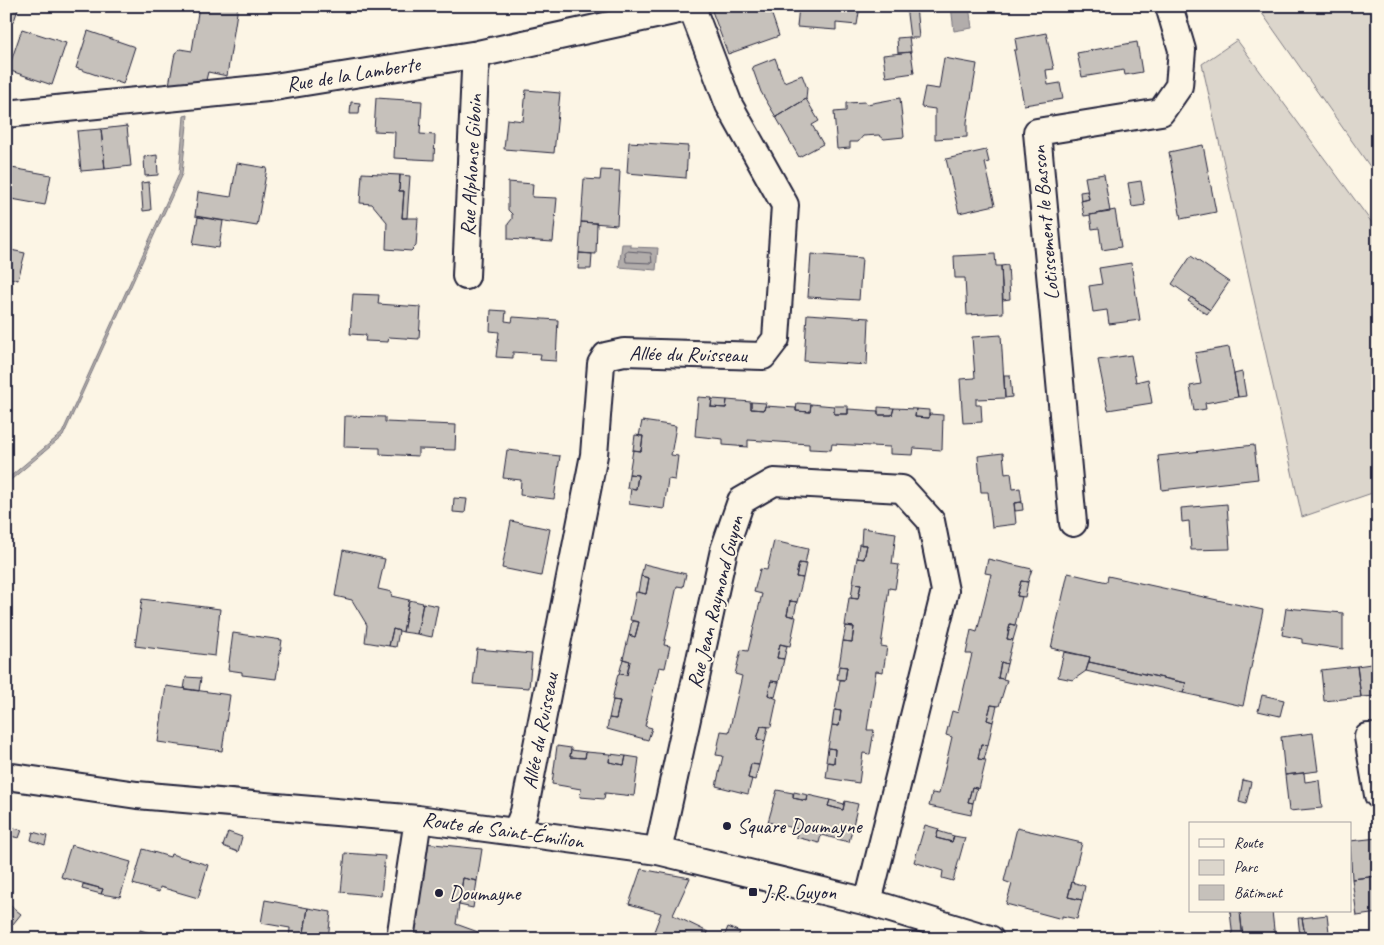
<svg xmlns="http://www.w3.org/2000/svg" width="1384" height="945" viewBox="0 0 1384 945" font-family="Caveat,sans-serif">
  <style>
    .green { fill: #dcd6cc; stroke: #7f7c84 }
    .water { fill: #b2adab; stroke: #78757e }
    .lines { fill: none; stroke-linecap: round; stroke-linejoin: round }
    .shore { stroke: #5c5a68; stroke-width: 1 }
    .building { fill: #c6c1bb; stroke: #22223b }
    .minor-casing { stroke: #22223b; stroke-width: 30 }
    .minor { stroke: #fcf5e5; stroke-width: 26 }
    .poi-dot { fill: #22223b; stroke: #fcf5e5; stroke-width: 2 }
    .labels { text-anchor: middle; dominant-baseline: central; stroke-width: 4; stroke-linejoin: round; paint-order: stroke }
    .street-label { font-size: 21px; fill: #22223b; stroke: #fcf5e5 }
    .poi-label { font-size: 21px; fill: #22223b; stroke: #fcf5e5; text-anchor: start }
  </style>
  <rect width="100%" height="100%" fill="#fcf5e5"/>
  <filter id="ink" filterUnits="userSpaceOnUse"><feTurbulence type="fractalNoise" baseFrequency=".02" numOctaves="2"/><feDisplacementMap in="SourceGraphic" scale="10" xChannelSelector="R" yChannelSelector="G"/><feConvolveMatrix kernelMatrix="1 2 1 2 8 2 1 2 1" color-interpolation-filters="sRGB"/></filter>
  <g filter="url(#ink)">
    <path class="green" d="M1257,6h121v172z
      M1237,40l141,191v260l-76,26 -100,-453z"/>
    <path class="water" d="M951,6h18l3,22 -18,3z
      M188,115l-6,59 -119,262 -57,48v-4l56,-47 117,-259 5,-58z
      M622,244h8v3l28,1 -2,22 -37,-3z"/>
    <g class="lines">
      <path class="shore" d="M627,251l24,2 1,10 -26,-1 -1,-9z"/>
    </g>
    <path class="building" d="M6,6h13l-5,15 -8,-2z
      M199,6h39l-11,70 -19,-4 -3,12 -36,1 6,-32 5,-4 12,2z
      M727,6h42l10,30 -51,18 -16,-43z
      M799,6h61l-3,19 -21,-2v7l-39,-3z
      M906,6h10l3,32h-9z
      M22,29l44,14 -14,42 -44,-15z
      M88,31l47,16 -12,37 -47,-16z
      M1046,33l8,36 -8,1 2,15 12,-2 3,16 -39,6 -10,-55h3l-2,-11z
      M909,37l2,15 -13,1 -1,-15z
      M1137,42l5,30 -17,3 -1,-5 -42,7 -5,-24z
      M911,52l3,21 -28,4 -3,-22z
      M775,58l9,24 18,-7 5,13 -1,11 -30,18 -15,-25 -9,-25z
      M944,58l33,6 -10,58v15l-32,2v-30l-14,-2 4,-20 14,2z
      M526,90l34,3 -6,60 -50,-4 3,-30 16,2z
      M376,98l46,3 -2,33 15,1 -1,25 -40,-2 1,-26 -21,-1z
      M900,98l4,39 -20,2 -5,-4 -16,1 -5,6h-8v6l-13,1 -3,-37 12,-1v-8l19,-1 2,2z
      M806,99l13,22 -7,4 11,19 -24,13 -23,-40z
      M351,102l9,1 -1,11h-9z
      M127,126l4,40 -26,3 -4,-40z
      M101,129l4,40 -24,2 -4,-40z
      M629,142l59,4 -2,32 -59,-5z
      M1203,145l13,67 -35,7 -12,-67z
      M986,150l3,12 -4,1 10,42 -36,8 -13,-54z
      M157,155l1,20 -13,1 -1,-19z
      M237,163l30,5 -10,58 -62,-10 3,-24 33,5z
      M6,167l45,8 -6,30 -39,-7z
      M601,170l19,1 -3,54 -36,-3 3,-43 16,1z
      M362,173l38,2 -1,16h5l-2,27h16l-2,28 -5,5 -25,-2 1,-27 -15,-18 -12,-1z
      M1104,174l6,38 -26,4 -3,-15 8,-2 -4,-22z
      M400,175l10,1 -3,42h-5l2,-27h-5z
      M1141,181l4,24 -13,2 -4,-24z
      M149,182l2,28 -8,1 -2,-28z
      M508,182l25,2 -1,13 25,1 -4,44 -45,-3v-15l4,-5v-5l-4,-4z
      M1087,191l2,8 -8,2 -1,-9z
      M1115,210l6,37 -19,3 -3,-22 -7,1 -2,-14z
      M198,217l25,4 -4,27 -26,-4z
      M581,222l16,1 -1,31 -17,-1z
      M6,249l19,4 -7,27 -12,-3z
      M579,253l13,1 -1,15h-13z
      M811,254l51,4 -3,42 -51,-3z
      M995,254l1,12h5l2,47 -36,2 -2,-37h-10l-1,-22z
      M1191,256l38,26 -19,28 -38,-26z
      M1131,263l9,57 -31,4 -2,-14 -14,2 -4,-26 13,-2 -3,-16z
      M1008,265l2,34 -7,1 -2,-34z
      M353,294l26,1 -1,9 43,3 -2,32 -30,-2 -1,5 -23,-1 1,-6 -16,-1z
      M1191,297l19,13 -3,4 -19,-13z
      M491,310l15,1 -1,10 7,1 1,-5 45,3 -2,41 -16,-1 1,-6 -28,-2v6l-17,-1 3,-25 -9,-1z
      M807,314l62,4 -2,47 -63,-4z
      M1001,335l4,63 -29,1v6h5l1,17 -19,1 -3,-44 15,-1 -3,-41z
      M1229,347l9,50 -33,6 1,6 -12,2 -4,-25 11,-2 -6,-31z
      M1131,355l5,27 12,-3 4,24 -44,7 -10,-50z
      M1242,372l4,24 -8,1 -4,-23z
      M1004,375h6l2,22 -7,1z
      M698,397l14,1 -1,9 15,1 1,-8 24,2v7l13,1 1,-4 31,2v3l14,1 1,-8 23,2v8h14v-5l30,2v4h14l2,-7 22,1 -1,8 14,1v-4l14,1 -1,35 -28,-2 -1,7 -23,-1v-7l-58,-3 -1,6 -22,-1v-5l-61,-4v7l-25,-2v-6l-28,-3z
      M712,399l15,1 -1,8 -15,-1z
      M751,402l15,1 -2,7 -13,-1z
      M797,403l14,1 -1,8 -14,-1z
      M834,406h14v8h-14z
      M878,407l16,1 -2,7h-14z
      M916,409l13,1v8l-14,-1z
      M345,416l40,1v5l71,3 -1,25 -37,-1v7l-38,-2v-6l-36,-1z
      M642,421l34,5 -5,29 7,1 -3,24 -7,-1 -4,30 -35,-5 2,-16 5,1 2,-14 -9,-1 4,-24 8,1 2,-15h-4z
      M635,435l8,1 -2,15 -8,-1z
      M1254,445l4,34 -96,11 -4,-34z
      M507,450l53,6 -6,43 -34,-4 1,-15 -18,-2z
      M1003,453l2,21 6,-1 2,16 7,-1 2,14 -8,1 2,21 -24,3 -4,-35h-7l-3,-36z
      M629,474l9,1 -2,14 -9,-1z
      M454,498l13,1 -2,14 -12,-1z
      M1022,502l1,8 -8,1 -1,-8z
      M1227,504l3,45 -39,1 -2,-29 -7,1 -1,-14z
      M511,521l39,8 -9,47 -39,-8z
      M862,528l34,5 -4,31 7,1 -4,24 -6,-1 -8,58 6,1 -4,25 -7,-1 -9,59h7l-4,24 -7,-1 -4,30 -33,-5 2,-16 6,1 1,-14 -7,-1 4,-23 7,1 2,-15 -6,-1 5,-30h5l2,-13 -8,-1 4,-25 9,1 2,-15 -9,-1 4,-28 9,1 3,-15 -8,-1 4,-25 7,1 3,-14h-6z
      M774,541l34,8 -3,15 -6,-1 -3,14 7,1 -6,24 -7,-1 -3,14 9,2 -6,29 -10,-2 -3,14 7,1 -5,23 -8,-1 -3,14 9,4 -6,28 -10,-1 -4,13 8,2 -6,24 -8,-1 -3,14 4,1 -4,15 -32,-8 7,-30 -7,-1 5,-24 8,1 13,-56 -7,-2 6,-24 7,1 14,-57 -8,-2 6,-23 7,1z
      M859,544l8,1 -3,14 -7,-1z
      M343,550l42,9 -7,30 14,3 -1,4 18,4 -6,32 -10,-3 -4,17 -24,-4 2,-17 -15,-25 -17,-4z
      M988,559l44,10 -4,13 -7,-1 -4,15 5,1 -7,28 -5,-1 -3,15 6,1 -6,24 -6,-2 -3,16 9,2 -8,26 -8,-1 -4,15 6,2 -5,23 -7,-1 -3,15 8,1 -7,29 -7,-2 -4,15 5,1 -2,12 -42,-9 3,-13 7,1 13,-57 -6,-2 6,-24 6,2 14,-59h-6l5,-24 6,2 14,-58 -6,-1z
      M799,563l7,1 -3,14 -7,-1z
      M644,564l42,10 -3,13 -6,-1 -13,59 6,1 -5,22 -6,-1 -14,59 7,2 -4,12 -41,-11 2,-11 7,1 4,-18 -8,-1 6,-26 9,1 3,-14 -7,-2 6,-24 6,2 4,-15 -9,-2 6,-28 10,2 3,-16 -8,-2z
      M1068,573l39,9 1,-6 155,34 -20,96 -60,-13 3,-10 -97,-21 1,-5 -39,-9z
      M641,576l8,2 -3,16 -8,-2z
      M1021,581l7,1 -3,15 -8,-1z
      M853,583l8,1 -3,15 -7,-1z
      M142,599l78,10 -5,47 -80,-10z
      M409,600l14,3 -6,31 -14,-2z
      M790,601l7,1 -3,15 -7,-2z
      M423,603l15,3 -6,31 -15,-3z
      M1286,608l57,5v36l-41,-6v-4l-20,-4z
      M632,621l7,1 -4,15 -6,-2z
      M1010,624l7,2 -4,14 -6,-1z
      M846,626l8,1 -2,15 -9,-1z
      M393,629l6,2 -3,16 -7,-1z
      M233,633l49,7 -6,39 -34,-4v-3l-14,-2z
      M780,644l7,2 -3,13 -7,-1z
      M477,649l55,5 -3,34 -56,-4z
      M1064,652l26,5 -4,14 -13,9 -15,-3z
      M623,659l7,2 -3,14 -8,-1z
      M1001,662l6,2 -4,15 -5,-1z
      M1089,662l97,21 -3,10 -97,-22z
      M1378,663v33l-17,1 -4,-31z
      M839,666l8,1 -2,13 -8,-1z
      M1357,666l4,31 -37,4 -3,-31z
      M186,677l15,1 -2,13 -15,-2z
      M771,681l8,1 -4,15 -7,-2z
      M166,686l64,9 -8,56 -64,-9z
      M1262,695l22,5 -4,16 -22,-5z
      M613,700l7,1 -4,18 -7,-1z
      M991,705l6,1 -4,16 -6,-2z
      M834,710l7,1 -2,15 -7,-1z
      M761,726l7,1 -3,14 -8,-2z
      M1313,733l5,38 -33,4 -4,-38z
      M981,744l7,1 -4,15 -6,-1z
      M557,746l14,2 -1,9 15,1 1,-6 24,2 -1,8 15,3 2,-9 13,2 -5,38 -29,-3 -1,6 -24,-2 1,-8 -29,-5z
      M828,748l7,1 -1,14 -8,-1z
      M571,750l15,2 -1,6 -15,-1z
      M610,754l16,2 -2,9 -15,-3z
      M751,764l8,1 -4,15 -7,-2z
      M1304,773l1,9 14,-2 3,28 -33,3 -4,-36z
      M1243,780l8,2 -5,22 -7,-2z
      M972,787l5,1 -4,15 -5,-1z
      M777,790l16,3v5l14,3 1,-6 22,5 -2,6 15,4 2,-9 13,3 -9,38 -28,-7 -2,8 -23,-6 2,-8 -30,-7z
      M794,792l14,3 -1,6 -14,-3z
      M830,800l14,4 -1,6 -15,-4z
      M925,825l14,4 -3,9 16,4 2,-6 11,2 -12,43 -11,-3 1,-7 -29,-9z
      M6,826l16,4 -3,8 -13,-3z
      M1017,828l65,15 -14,54 14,3 -5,19 -15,-3v3l-56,-15 6,-20 -8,-3z
      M938,831l16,5 -2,6 -16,-4z
      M33,832l14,4 -2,9 -14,-5z
      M228,832l14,5 -4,15 -15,-6z
      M1378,838v38l-26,3 -2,-38z
      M424,843l58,6 -5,32 -14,-3 -7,46 22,8 -2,7h-66z
      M71,845l60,17 -11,35 -19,-3 2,-5 -42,-12z
      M143,849l27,8 1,-3 37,11 -10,33 -38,-11 -1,5 -26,-8z
      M345,853l40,3 -4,40 -40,-4z
      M641,869l49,9 -17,37 35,17 -2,7h-55l10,-26 -32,-9z
      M1378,876v37l-21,3 -5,-37z
      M463,878l14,3 -4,27 -14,-3z
      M1072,882l13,4 -3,14 -14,-3z
      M83,884l20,5 -2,5 -19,-5z
      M265,900l43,8 -5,31h-14l1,-11 -29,-5z
      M6,902l15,12 -8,10 -4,-3 -3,3z
      M308,908l23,4 -3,27h-25z
      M1230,911h10l3,28h-10z
      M1240,911h32l3,28h-32z
      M1327,915l2,17 -24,3 -3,-17z
      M1298,918h4l3,17 -5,1z
      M728,927l12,5 -3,7h-14z
      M140,930l21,6v3h-23z"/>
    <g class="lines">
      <defs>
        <path id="minor" d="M6,114l262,-26 210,-34 218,-48
          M466,276l9,-205 3,-17
          M1073,523l-36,-391 124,-20 18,-26 3,-36 -13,-44
          M1378,737h-10l10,58
          M6,776l131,19 281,24 240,32 210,51 122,37
          M516,832l8,-20 70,-357 7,-91 5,-8 18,-4 139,4 13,-17 9,-134 -56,-100 -37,-97
          M658,851l66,-301 17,-49 33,-19 128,7 29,32 14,70 -77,311
          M400,939l18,-120"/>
      </defs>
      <use href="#minor" class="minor-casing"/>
      <use href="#minor" class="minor"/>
    </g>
  </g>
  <g class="poi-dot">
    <circle cx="727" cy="826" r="5"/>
    <rect x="748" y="887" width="10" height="10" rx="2.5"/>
    <circle cx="439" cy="893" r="5"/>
  </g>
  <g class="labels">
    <g class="street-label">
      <text transform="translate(353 74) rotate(-9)">Rue de la Lamberte</text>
      <text transform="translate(471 165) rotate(-87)">Rue Alphonse Giboin</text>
      <text transform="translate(1045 223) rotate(-95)">Lotissement le Basson</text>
      <text transform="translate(688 354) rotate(1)">Allée du Ruisseau</text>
      <text transform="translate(715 602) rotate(-76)">Rue Jean Raymond Guyon</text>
      <text transform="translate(540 731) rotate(-79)">Allée du Ruisseau</text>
      <text transform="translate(503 830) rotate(8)">Route de Saint-Émilion</text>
    </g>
    <g class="poi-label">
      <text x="737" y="826">Square Doumayne</text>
      <text x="763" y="892">J.R. Guyon</text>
      <text x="449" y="893">Doumayne</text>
    </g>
  </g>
  <rect width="1384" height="945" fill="none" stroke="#fcf5e5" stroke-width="25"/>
  <rect x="12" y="12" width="1359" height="920" fill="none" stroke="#22223b" stroke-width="2" filter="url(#ink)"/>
  <rect x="1189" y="822" width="162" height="90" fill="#fcf5e5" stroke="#a5a1a1"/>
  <rect x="1199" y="839" width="25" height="8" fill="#fcf5e5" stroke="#a5a1a1"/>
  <text x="1234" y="848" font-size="15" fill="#22223b">Route</text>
  <rect x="1199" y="860" width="25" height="15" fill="#dcd6cc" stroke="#a5a1a1"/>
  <text x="1234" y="872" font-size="15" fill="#22223b">Parc</text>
  <rect x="1199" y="885" width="25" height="15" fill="#c6c1bb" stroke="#a5a1a1"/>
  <text x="1234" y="898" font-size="15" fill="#22223b">Bâtiment</text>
</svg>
